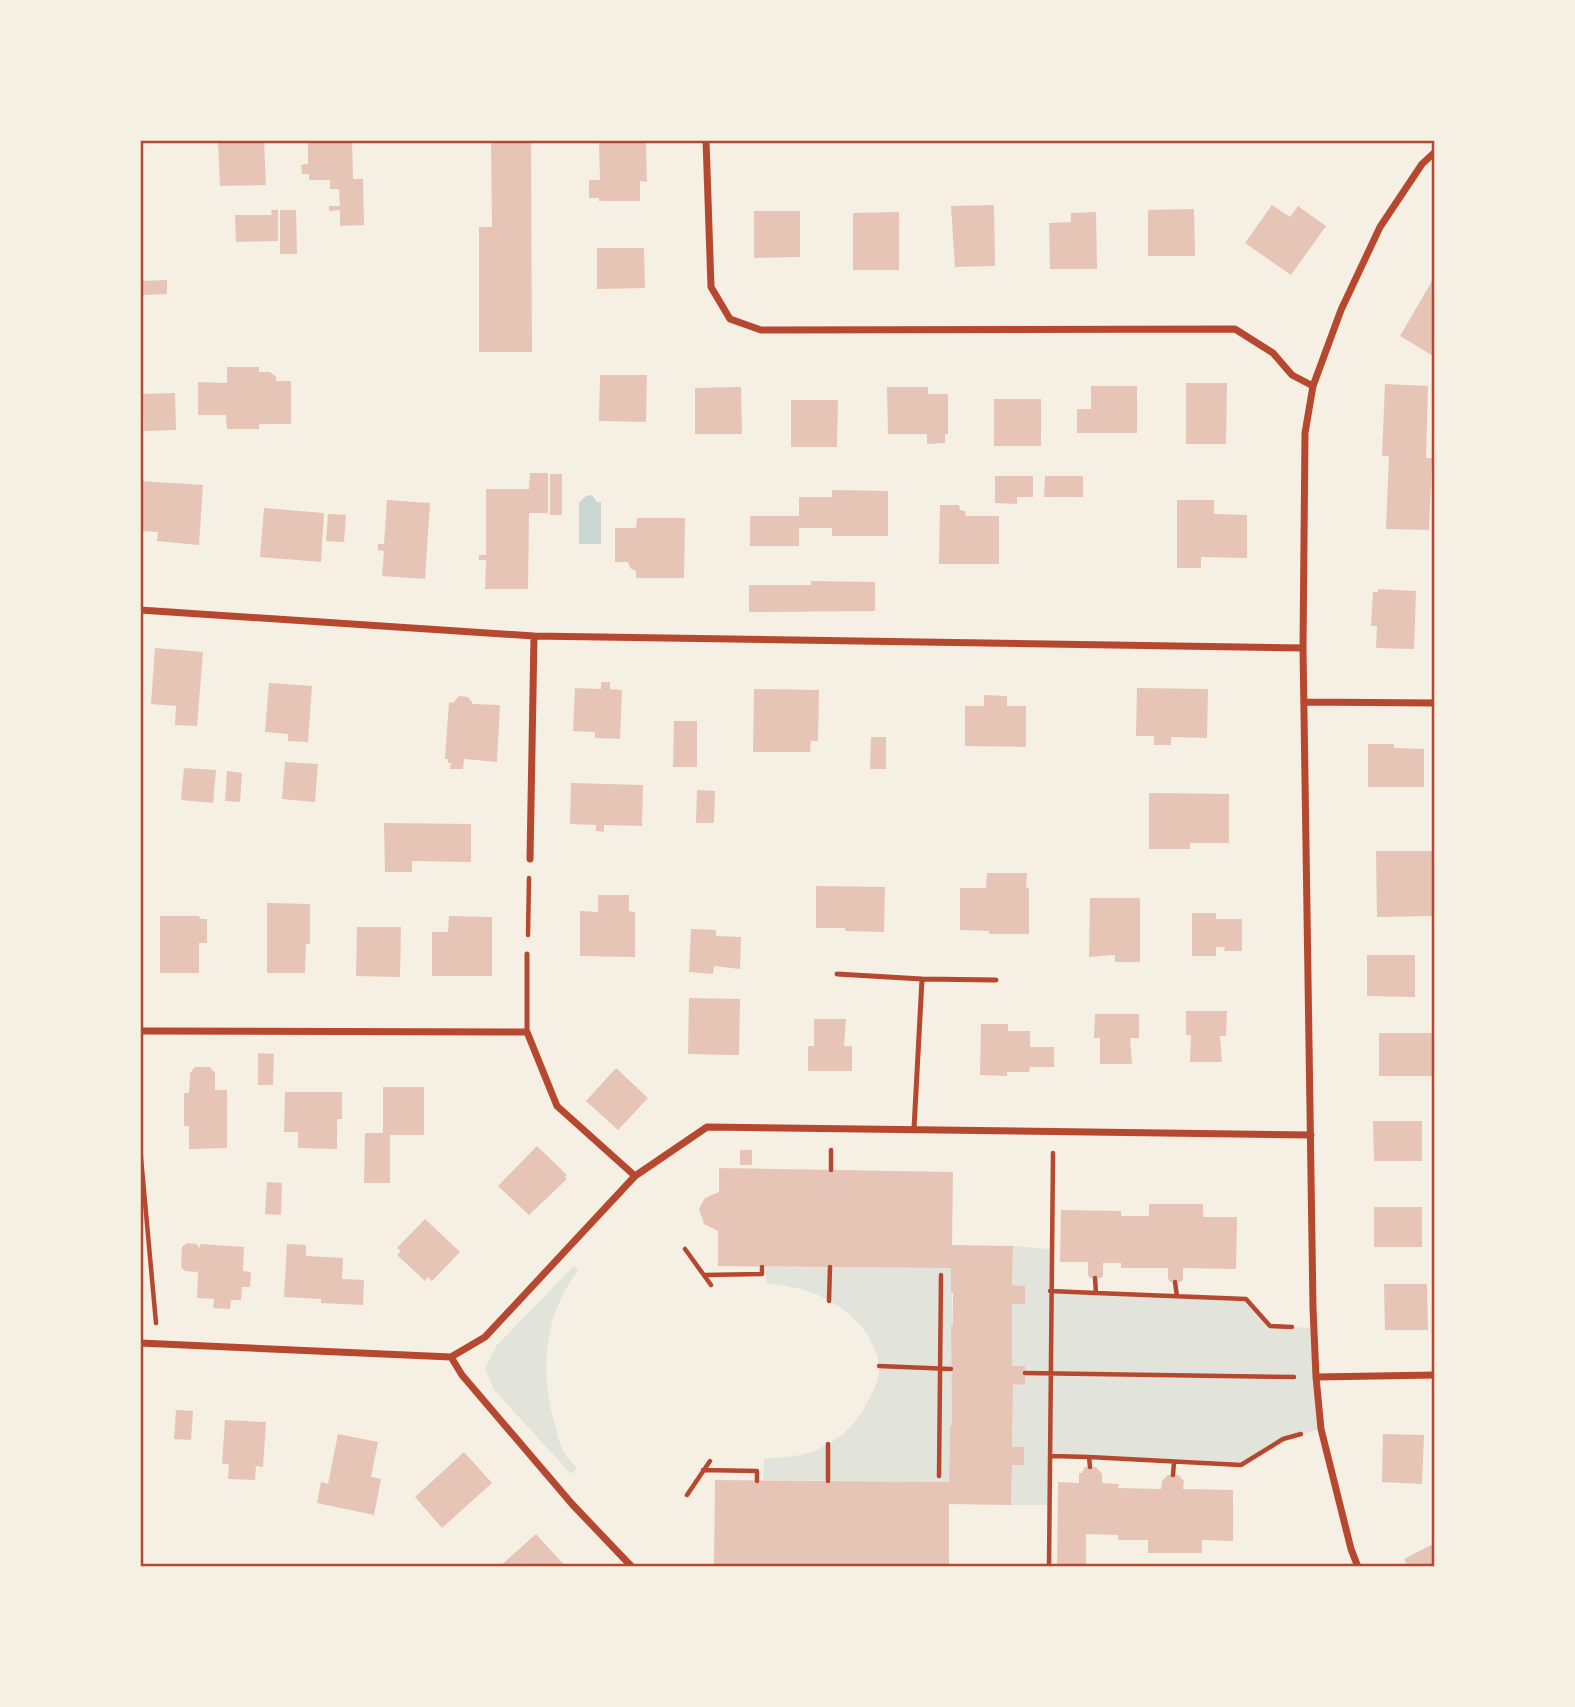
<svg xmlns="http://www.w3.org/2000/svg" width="1575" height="1707" viewBox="0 0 1575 1707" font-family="'Zilla Slab',serif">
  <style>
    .green { fill: #e2e4dc }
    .water { fill: #c9d6d2 }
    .building { fill: #e6c5b7 }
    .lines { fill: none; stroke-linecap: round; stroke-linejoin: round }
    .path { stroke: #b5482f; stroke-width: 4.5 }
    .service { stroke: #b5482f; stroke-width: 5 }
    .minor { stroke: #b5482f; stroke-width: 7 }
    .neatline { fill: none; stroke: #b5482f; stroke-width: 2.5 }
  </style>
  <rect width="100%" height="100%" fill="#f6efe4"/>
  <path class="green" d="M1013,1246l38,3 -1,42 196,8 24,27 44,2 7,101 -38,10 -42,26 -190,-9 -1,49h-39l1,-40h12v-18h-12l1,-63h12l-1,-18h-12v-62l13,-1v-17l-13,-1z
    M574,1266l5,4c-35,43 -40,103 -24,155 2,8 4,18 8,25 4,7 9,12 14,18l-6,6 -77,-84 -9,-22 12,-23z
    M766,1267l185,1 2,58h-2l1,99h-2l-1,57 -186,-2 1,-21c16,-2 37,-2 52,-9 22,-9 39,-24 50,-45 6,-11 15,-27 13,-40 -5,-35 -35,-60 -66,-72 -14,-5 -31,-8 -47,-10z"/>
  <path class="water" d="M592,495l5,7h4v42h-22v-41l7,-7z"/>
  <path class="building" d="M308,140h44l1,39h10l1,46 -24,1v-16l-11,1v-5h11l-1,-17h-9v-9h-21v-6h-7l-1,-9 7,-1z
    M491,140h40l1,212h-53v-125h13z
    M778,140h47v3h-47z
    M264,141l2,44 -46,1 -2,-43z
    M646,141l1,41 -7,-1v20h-41v-3h-10v-18h11l-1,-38z
    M994,205l1,61 -40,1 -4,-61z
    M1272,205l18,12 8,-11 28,20 -35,49 -46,-32z
    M1194,209l1,47h-47v-46z
    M271,210h7v31l-42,1 -1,-27h37z
    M280,210h16l1,44h-17z
    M754,211h46v46l-46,1z
    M899,212v58h-46v-57z
    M1096,212l1,57h-47l-1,-46 22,-1v-9z
    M597,248h47l1,40 -48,1z
    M1435,276v81l-35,-21z
    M167,280v14l-26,1 -1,-14z
    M227,367h32v5h11l6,5v4h15v43h-32v5h-32l-1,-14h-28v-33l29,1z
    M600,375h47l-1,47 -47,-1z
    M1186,383h41l-1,61h-40z
    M1385,384l43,2 -2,72h6l-3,72 -43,-1 3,-73h-7z
    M1091,386h46v47h-60v-24h14z
    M741,387l1,47h-47v-46z
    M887,387h41v7h20v40h-3v9l-18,1v-10h-39z
    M175,393l1,37 -32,1 -1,-37z
    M994,399h47v47h-47z
    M791,400h47l-1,47h-46z
    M530,473h18v40h-19l-1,76h-43l1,-29h-7v-5h7v-66h43z
    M550,474h12v41h-12z
    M995,476h38v21h-16v7l-22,-1z
    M1045,476h38v21h-39z
    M140,481l63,4 -4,60 -42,-4 1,-9 -18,-1z
    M832,490l56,1v45h-56v-8h-33v18h-49v-30h49v-19h33z
    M387,500l43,3 -5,76 -43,-3 2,-25 -6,-1v-6h6z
    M1177,500h37v14l33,1v43l-46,-1v11h-24z
    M940,505h19l1,5 5,1 1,5h33v48h-60z
    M264,508l60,5 -3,49 -61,-5z
    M328,514l18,1 -2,27 -18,-1z
    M637,518h48l-1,60h-48v-7l-6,-3 -2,-6h-13v-34h21z
    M811,581l64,1v29l-126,1v-27h62z
    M1378,589l38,2 -2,58 -38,-1 1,-22h-6l2,-34h5z
    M155,648l48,4 -6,74 -22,-1 1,-19 -25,-2z
    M601,682h9v7l12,1 -2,49 -25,-1v-6l-22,-1 2,-43 26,1z
    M269,683l43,3 -4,56 -20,-1v-7l-23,-2z
    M1137,688l71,1 -1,49 -36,-1v8h-17v-9h-18z
    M754,689l65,1 -1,51h-7l-1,11h-57z
    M984,695l23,1v10h19v41l-61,-1v-40h19z
    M459,696l9,1 5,7 27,1 -3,57 -33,-3 -1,10h-13l1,-6h-3v-4h-3l4,-57 4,1z
    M674,721h23v46h-24z
    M871,737h15v32h-16z
    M1368,744h26v4l30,1v38h-56z
    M285,762l33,2 -3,38 -33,-3z
    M184,768l32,2 -3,33 -32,-3z
    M227,771l15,2 -2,29 -15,-1z
    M571,783l72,2 -1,41 -38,-1v7l-8,-1v-6l-26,-1z
    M697,790l18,1 -1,32h-18z
    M1149,793l80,1v49h-39v6h-41z
    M384,823l87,1v38l-59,-1v11h-27z
    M1376,851h57v65l-56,1z
    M987,873h40l-1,15h3v46h-40v-3l-29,-1v-42h26z
    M816,886l69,1 -1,45 -39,-1v-3h-29z
    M598,895h31v16l6,1v45l-55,-1v-45l18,1z
    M1090,898h50v64h-25v-7l-26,2z
    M267,903l43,1v40h-4l-1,29h-38z
    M1192,913h24v6h26v32h-18l1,-4h-9v9h-24z
    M160,916h39l1,3h7v24h-8v30h-39z
    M449,916l43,1v59h-60v-44h16z
    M357,927h44l-1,50 -44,-1z
    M691,929l25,1v6l25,1 -1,32 -26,-3 -1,8 -24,-2z
    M1367,955h48v42l-48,-1z
    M689,998l51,1 -1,56 -51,-1z
    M1186,1011h41l-1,25h-6l2,26h-32l1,-27h-5z
    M1095,1014h44v24h-9l2,26h-32v-26h-6z
    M814,1019h32l-2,27h8v25h-44v-25h6z
    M981,1024h27v7h22v16h24v20h-24l-1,5h-22v4l-27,-1z
    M1379,1033h56v43h-56z
    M258,1053l16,1 -1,31h-15z
    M195,1067h15l5,6v17h12v58l-38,1v-23h-5v-33h5l1,-20z
    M616,1068l32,30 -30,32 -32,-29z
    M383,1087h41v48h-34v48h-26l1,-50h18z
    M285,1092h57v27h-5v30l-39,-1v-16h-14z
    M1373,1121h49v40h-48z
    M537,1146l30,29 -2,2 2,2 -38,36 -31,-29z
    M740,1150h12v15h-12z
    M719,1168l234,4 -1,73 61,1 -1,39 13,1v18h-13v62h13v19l-12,-1 -1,63h12v18h-12l-1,40 -62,-1v63h-235l1,-87 234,2 1,-57h2l-1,-99h2v-33h-2v-25l-233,-2v-35l-14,-7 -5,-15 6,-11 14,-6z
    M267,1182l15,1 -1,32 -16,-1z
    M1149,1204h54v13h34l-1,52 -53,-1v11l-2,3h-11l-2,-3v-11h-47v-5h-18v13l-2,2h-11l-2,-3v-13h-28l1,-52 60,1v5h28z
    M1374,1207h48v40h-48z
    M425,1219l35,33 -28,29 -4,-4 -3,4 -28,-26 4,-4 -4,-3z
    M187,1243l9,1 4,4v-4l44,3 -1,24 8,1 -1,15h-8l-1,13h-10l-1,9 -17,-1 1,-9 -17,-1 1,-26 -13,-1 -4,-4 1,-20z
    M287,1244l19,1v11l37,2 -1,21 22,1 -1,25 -42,-2v-4l-37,-2z
    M1384,1284h43l1,46h-43z
    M176,1410l17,1 -2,29 -17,-1z
    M225,1420l41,2 -3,45 -7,-1 -1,14 -27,-1 1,-15h-7z
    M338,1434l40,8 -7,35 10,2 -7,36 -57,-12 4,-21 7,2z
    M1383,1434l41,1 -2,49 -40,-2z
    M464,1452l28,31 -50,45 -27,-31z
    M1085,1467h11l6,7v9l17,1 -1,4 43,1 1,-8 6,-6h10l6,6 -1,8 50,1v51l-31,-1v13h-54v-13h-30v-5l-32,-1v33h-29l1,-85 21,1v-10h3z
    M536,1534l30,33h-67z
    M1435,1543v24h-27l-4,-8z"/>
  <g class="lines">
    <path class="path" d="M528,935l1,-57
      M140,1147l16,176
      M831,1170v-20
      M685,1249l26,36
      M704,1275l58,-1v-7
      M1175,1282l2,14
      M1050,1291l46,2 -1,-15
      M1096,1293l150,6 24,27 22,1
      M829,1301l1,-34
      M879,1366l72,3
      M1025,1373l269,4
      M1051,1456l38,1 1,10
      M1089,1457l152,8 42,-26 18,-5
      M703,1470l54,1v10
      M1173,1475l1,-13
      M939,1476l2,-201
      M828,1481v-37
      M687,1495l23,-34
      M1049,1567l4,-414"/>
    <path class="service" d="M527,954v78
      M837,974l85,5
      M914,1129l8,-150 74,1"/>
    <path class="minor" d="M706,140l5,147 19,32 31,11 474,-1 38,24 19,22 21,11
      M140,610l394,26 769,12
      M1304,702l131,1
      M530,859l4,-223
      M140,1031l387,1 30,74 78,70
      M140,1343l311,14
      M451,1357l34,-20 150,-161 72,-49 604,8
      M451,1357l11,18 110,129 60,63
      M1316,1377l119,-2
      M1358,1567l-7,-18 -30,-120 -5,-52 -3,-69 -10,-660 2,-215 8,-47 28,-76 39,-83 42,-63 13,-12"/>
  </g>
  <rect width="1575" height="1707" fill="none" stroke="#f6efe4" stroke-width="284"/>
  <rect x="142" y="142" width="1291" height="1423" class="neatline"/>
</svg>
